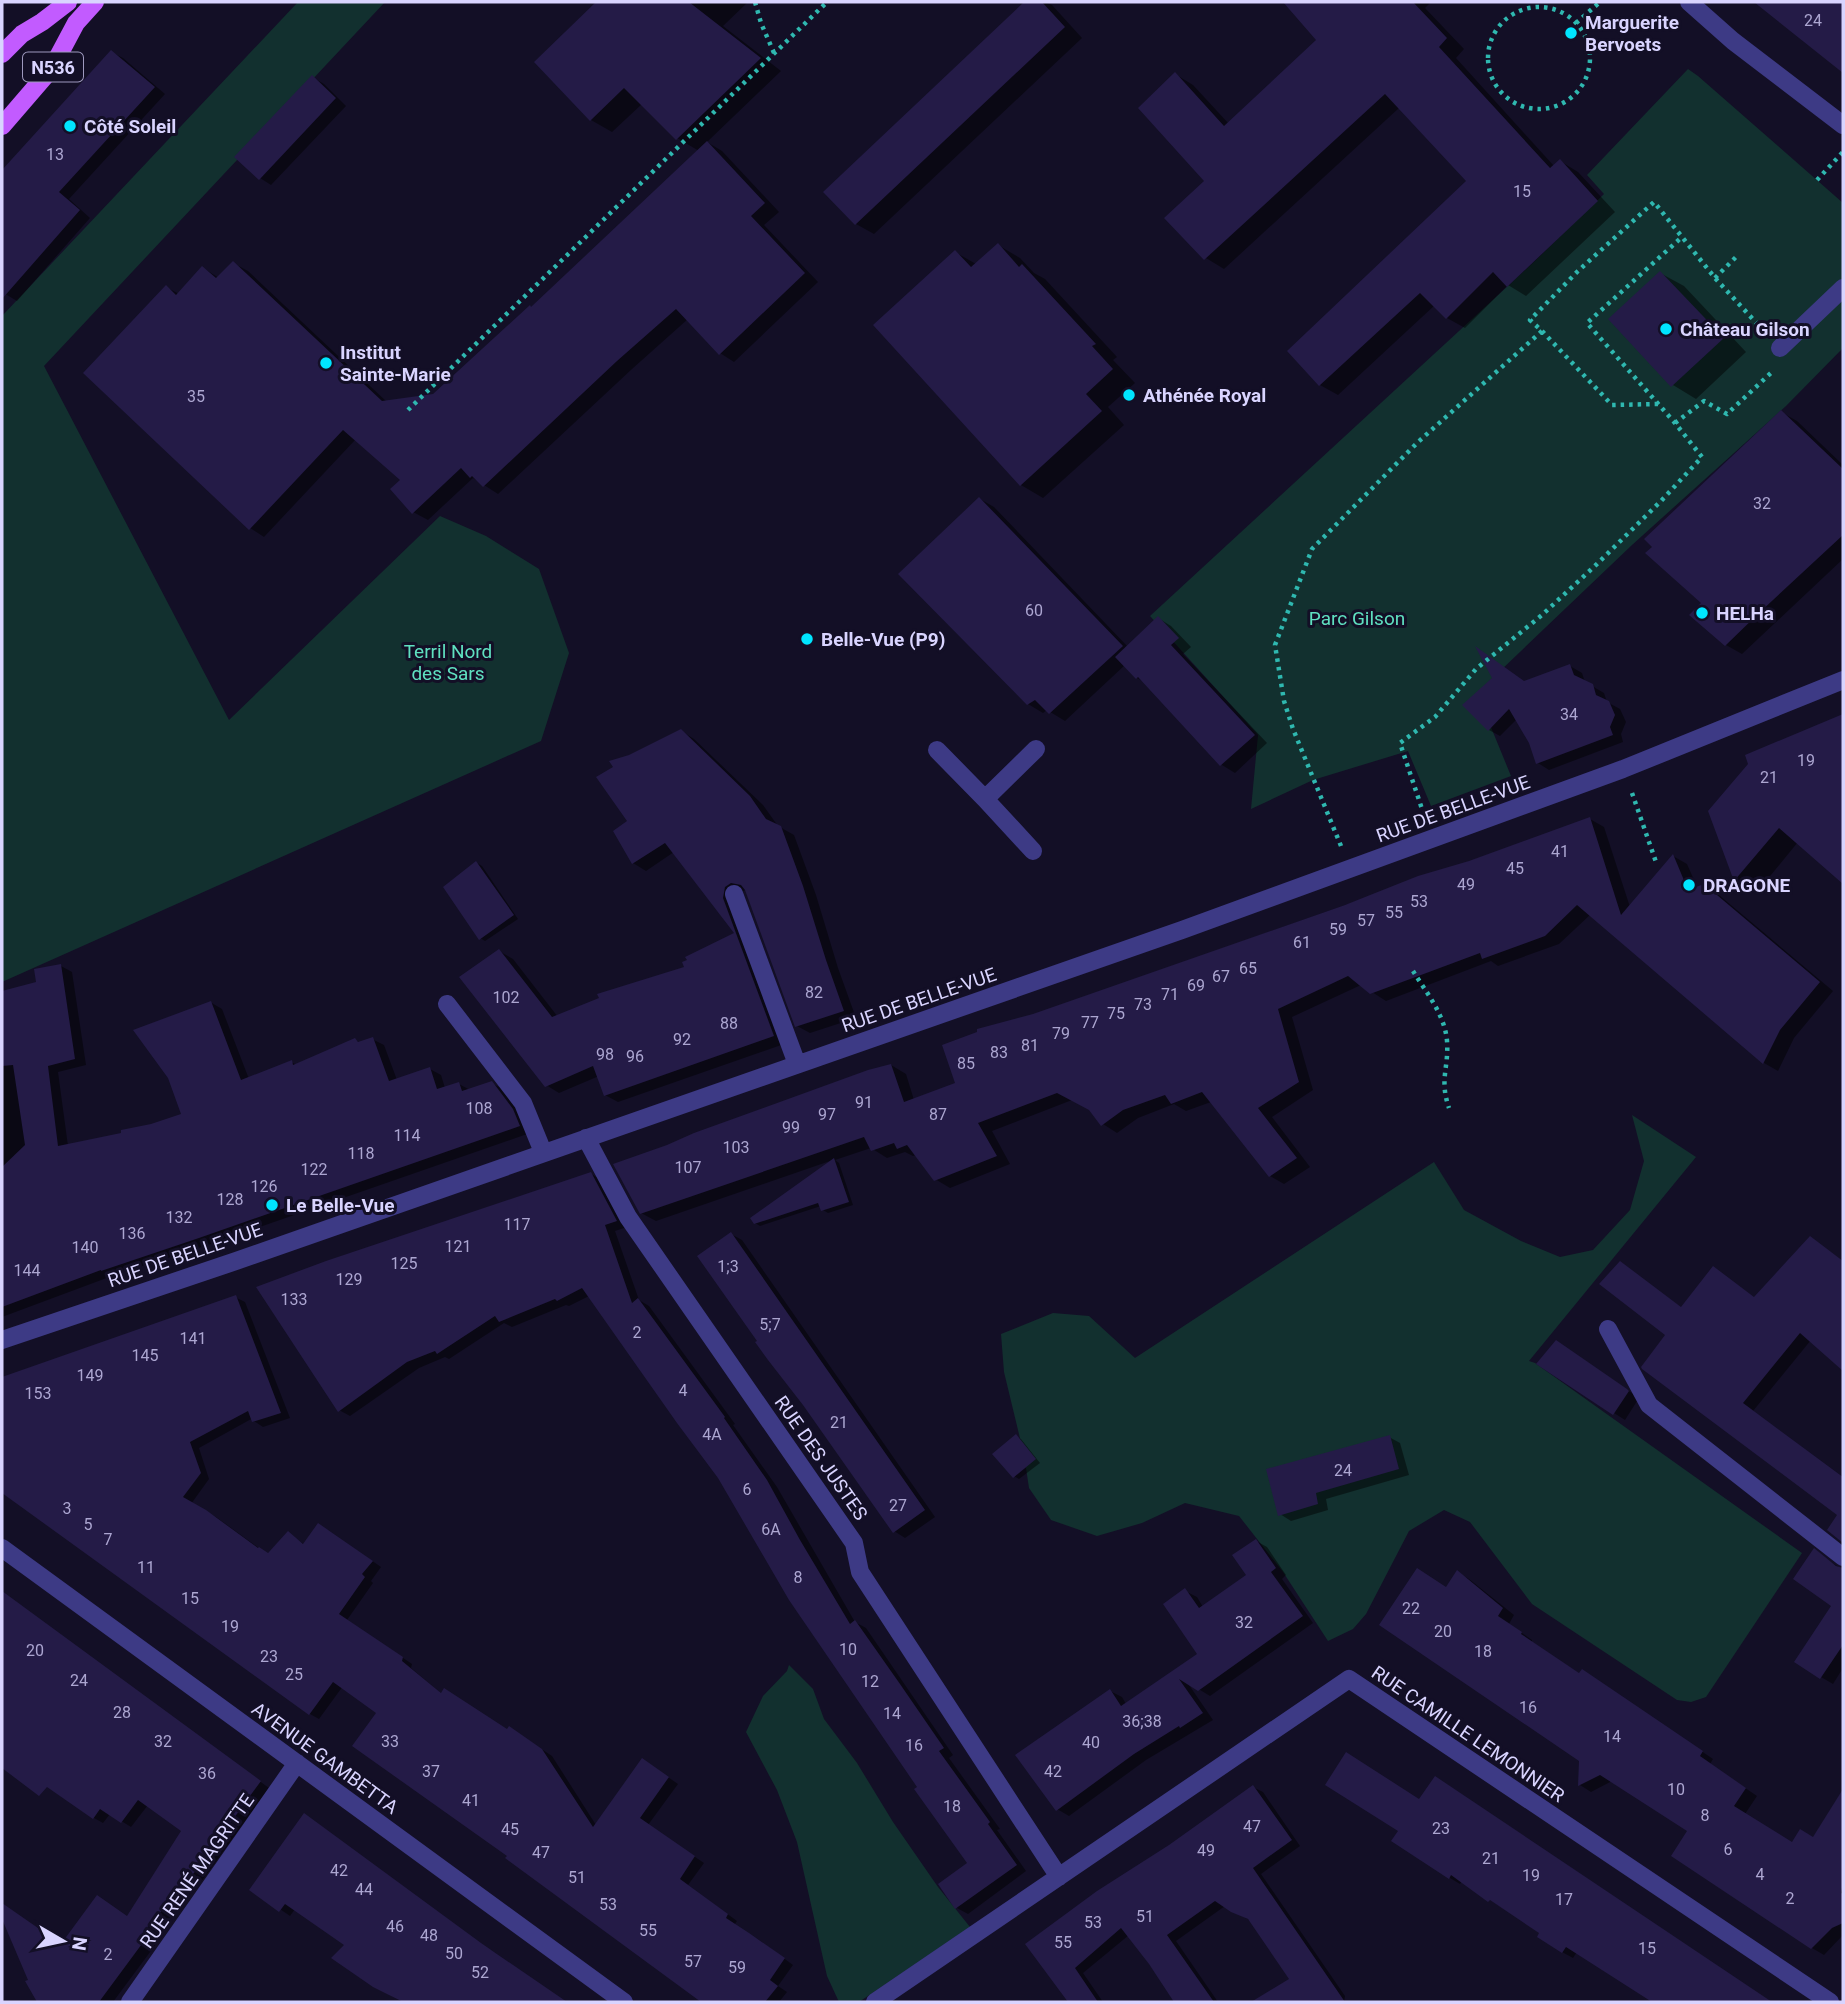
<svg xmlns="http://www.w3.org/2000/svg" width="1845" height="2004" viewBox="0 0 1845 2004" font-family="Roboto,sans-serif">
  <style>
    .green { fill: #12302f }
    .shadow { fill: #0007 }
    .building { fill: #241b47 }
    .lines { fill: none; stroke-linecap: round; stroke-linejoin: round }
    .path { stroke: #2fb8b0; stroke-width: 4.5; stroke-dasharray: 3.5 5; stroke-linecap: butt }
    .minor { stroke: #3d3a85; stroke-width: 18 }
    .major { stroke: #c25bff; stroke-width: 18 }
    .poi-dot { fill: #00e5ff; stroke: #130f26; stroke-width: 2.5 }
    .labels { text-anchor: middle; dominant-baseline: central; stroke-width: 6; stroke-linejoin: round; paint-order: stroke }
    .number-label { font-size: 16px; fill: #aca6d1 }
    .shield { fill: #130f26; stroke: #9e99be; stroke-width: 2 }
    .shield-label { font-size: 18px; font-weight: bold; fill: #d9d4ff }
    .poi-label { font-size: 19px; font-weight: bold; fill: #d9d4ff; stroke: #130f26; text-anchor: start }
    .park-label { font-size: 19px; fill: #5fe0c0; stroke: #130f26 }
    .street-label { font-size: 19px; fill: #d9d4ff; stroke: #130f26 }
  </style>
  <rect width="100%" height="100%" fill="#130f26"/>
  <path class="green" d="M298,2h87l-341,364 185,354 211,-204 46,20 53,33 30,84 -28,88 -539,241v-666z
    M1688,69l10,7 145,127v145l-57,58 -154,139 -155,148 34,83 -80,30 -23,-55 -95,29 -62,29 7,-74 -108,-119 385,-355 69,-67 -17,-19z
    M1632,1115l64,42 -167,204 6,2 267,190 -96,144 -15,5 -14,-2 -145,-96 -62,-82 -26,-12 -35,21 -43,83 -13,15 -25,12 -45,-69 -44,-56 -54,-13 -43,20 -45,13 -46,-16 -22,-32 -5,-33 -20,-83 -3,-38 52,-21 36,3 46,42 299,-196 30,48 57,31 39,16 33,-7 37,-40 14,-49z
    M789,1665l24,24 11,30 33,44 36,59 45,65 32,40 -111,75h-20l-12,-26 -30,-134 -20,-52 -31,-58 17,-36 24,-25z"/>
  <path class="shadow" d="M599,2h149l-25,24 58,45 -74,71 15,9 57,61 -15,13 54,57 -84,80 -14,-9 -32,-34 -56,50 -134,125 -25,-16 -45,42 -15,-8 -11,-32 -46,-41 -92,98 -14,-9 -84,-241 13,7 24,-26 16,10 14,-15 15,8 139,131 47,-6 98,-87 167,-158 -22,-13 -35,-34 -30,28 -21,-12 -55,-58z
    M1027,2h18l7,3 30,33 -208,196 -18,-10 -30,-32z
    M1285,2h146l-6,6 39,41 -8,9 98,108 6,-5 18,11 37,40 -89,84 -18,-11 -43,43 -18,-10 -12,-13 -97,90 -18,-10 148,-203 -69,-74 -175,161 -18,-11 1,-77 -32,-107 18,11 36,39 90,-84z
    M1757,2h86v68l-14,-9 1,-1z
    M111,52l12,6 42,36 -96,105 21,19 -73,83 -15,-9v-120z
    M312,77l12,7 22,22 -75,79 -11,-7z
    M998,245l22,13 14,15 11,6 72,78 -4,3 22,23 -27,24 16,18 -81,73 -22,-13 -66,-233 21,12z
    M1660,273l24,13 62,66 -50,47 -23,-14z
    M1781,412l16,9 46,44v94l-101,95 -16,-9 -34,-30 11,-13z
    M980,499l14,8 134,140 30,-29 13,8 20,21 -8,7 84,89 -32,30 -13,-8 -77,-83 -8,-4 -12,-13 -60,56 -18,-11 -4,3 -15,-9z
    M1570,666l12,7 3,9 19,11 3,9 13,7 6,13 -5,12 2,8 -74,28 -11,-7 -8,-21 -13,-23 -17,17 -11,-6 36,-47z
    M1843,716v165l-45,-39 -41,50 -21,-12 -26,-68 40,-48 -3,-8z
    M681,731l13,8 69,66 15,21 16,9 22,60 22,73 18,50 -46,15 -13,-7 -51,-136h-1l-7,5 49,148 -169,59 -13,-7 -6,-19 -40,17 -13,-8 -47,-134 14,8 45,58 129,-48 2,-9 -2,-3 49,-23 -62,-82 -28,19 -13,-8 -3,-42v-65z
    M1590,819l14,8 26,80 43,-51 14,8 11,25 6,-3 15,9 114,96 -39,47 -16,33 -14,-8 -173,-149 -32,30 -61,22 -7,-5 -105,40 -25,-16 -69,32 21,73 -41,27 38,50 -26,17 -14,-8 -59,-74 -25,9 -12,-7 -36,14 -21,15 -14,-9 -12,-15 -19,-9 -80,31 18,33 -60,24 -15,-9 -19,-24 -3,1 -8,-4 -18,6 -16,-10 -36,12 4,3 14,42 -25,8 -5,-3 -2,-4 -61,20 -5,-3 75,-62 -174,60 -15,-8 250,-148 15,9 8,26 44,-16 75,-69z
    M477,863l5,3 36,53 -33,22 -5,-3z
    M61,966l11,6 14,93 -28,7 10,74 55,-12 60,-19 27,-113 12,7 27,70 42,-17 6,3 58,-25 6,3 11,-4 12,6 13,35 33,-11 11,6 4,13 14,-4 11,6 21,-7 12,6 21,28 6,16 -319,111 -99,32 -110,41v-324l36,-10z
    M591,1174l11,6 25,47 -12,4 24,69 10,6 86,118 -2,1 44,62 78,135 11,6 87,127 -4,3 51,71 -3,1 29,41 -58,43 -11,-6 13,-44 -250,-387 -131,-181 -20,10 -3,-1 -54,22 -8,-4 -55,36 -4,-2 -26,11 -69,48 -11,-6z
    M731,1234l11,6 193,277 -30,21 -11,-7z
    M1811,1238l32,23v108l-32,-29 -58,71 90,66v64l-14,-12 10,-15 -171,-180 -48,-71 62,45 31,-40 42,30z
    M235,1297l10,5 45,116 -27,9 -9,-6 -1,-3 -54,30 10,31 -18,25 25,13 51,37 21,-21 17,12 23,-15 53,37 -10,14 2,2 -26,37 65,44 -1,4 31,26 66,37 11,3 33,22 44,69 56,-59 26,18 -30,41 56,38 -16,22 49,36 -3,4 25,15 34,25 -15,21 9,6 -8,10h-75l-197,-144 2,-3 -130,-143 -36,-26 -24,33 -9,-5 -308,-222v-112z
    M1568,1349l71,49 -14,22 -11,-7z
    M1016,1436l5,3 19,24 -21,16 -5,-3z
    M1389,1437l11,6 9,32 -83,24 2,11 -37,11 -11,-7z
    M1256,1541l11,6 19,28 -4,4 31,44 -103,73 -23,-14 26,38 -67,40 -77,56 -12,-7 53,-118 12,6 4,7 73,-49 -14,-64 12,6 6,10 45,-31z
    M1814,1551l29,19v98l-10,16 -12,-7 13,-72z
    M1457,1572l12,7 45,36 -5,9 23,16v2l48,32 14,4 119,81 -3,5 47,32 -12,18 48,30 21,-5 29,-47v143l-19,20 -12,-7 -123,-117 -77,-50 -21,11 -11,-7 1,-25 -134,-171z
    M2,1593l267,195 -65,90 -50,58 5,4 -46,62h-75l-11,-20 3,-1 -28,-66v-11l65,46 61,-33 56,-87 -36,-25 -17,22 -21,-13 -7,9 -9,-5 -49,-68 -43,-31z
    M1446,1784l324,218h-115l-78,-50 -4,6 -11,-6 -21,-19 -79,-52 -2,3 -10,-6 -56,-38 26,-39z
    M1253,1787l10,5 37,54 -39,28 84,122 -1,6h-90l37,-23 -40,-58 -26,-15 -49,35 42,61h-42l-47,-67 -46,38 20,29h-32l-43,-57 142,-98z
    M251,1889l240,61 74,52h-163l-28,-16 -27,-42 -52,-35 -5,7z"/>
  <path class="building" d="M596,2h93l72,56 -85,82 -52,-52 -34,33 -56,-59z
    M1024,2h18l23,25 -210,198 -32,-33z
    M1283,2h130l34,36 -8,9 111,121 10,-9 38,42 -91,86 -14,-15 -47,47 -26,-26 -101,93 -32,-35 179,-170 -81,-87 -181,166 -40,-42 40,-37 -66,-73 37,-36 49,54 92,-86z
    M1754,2h89v71l-54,-43z
    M111,50l44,37 -96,105 21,18 -78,89v-129z
    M312,75l24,23 -77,82 -25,-23z
    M707,141l58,62 -14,13 54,57 -86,82 -43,-46 -59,52 -134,126 -11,-11 -2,2 -9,-10 -49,46 -22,-25 10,-9 -57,-50 -94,100 -166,-157 83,-88 10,10 26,-29 14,12 17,-17 149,140 51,-7 97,-89 1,2z
    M998,243l21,24 3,-3 74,80 -4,2 21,23 -27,25 16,17 -82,75 -147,-161 82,-75 16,17z
    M1660,271l64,67 -53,49 -63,-68z
    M1781,410l62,59v66l-84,78 -34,33 -36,-31 12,-12 -56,-50 7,-6 -8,-8z
    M979,497l144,149 -74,68 -14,-14 -8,5 -129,-131z
    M1158,616l21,22 -8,7 84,90 -35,31 -82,-89 -2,2 -21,-22z
    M1475,646l49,35 46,-17 4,11 19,9 3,11 13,6 6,14 -5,12 3,8 -77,29 -7,-21 -20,-34 -21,22 -26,-26 30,-27z
    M1843,714v170l-64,-56 -45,53 -26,-70 40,-47 -3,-9z
    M681,729l69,67 16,23 15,7 22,60 23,74 18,51 -49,16 -50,-137 -4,-5 -10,-2 -6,4 -2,11 51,138 -170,60 -11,-30 -48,21 -86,-110 40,-28 53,68 47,-19 -2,-4 87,-27 -2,-5 5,-2 -2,-3 49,-24 -69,-90 -33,21 -19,-33 14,-10 -31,-44 17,-10 -4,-6 20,-6z
    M1590,817l31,98 52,-61 15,36 16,-6 116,98 -40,48 -17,34 -186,-159 -32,31 -63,23 -2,-6 -110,41 -22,-18 -70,33 21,73 -41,26 39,50 -28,19 -67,-85 -31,12 -6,-9 -42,15 -22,16 -12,-16 -32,-17 -79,30 19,33 -63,25 -27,-36 -10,4 -3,-6 -23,8 -7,-14 -224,77 -27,-50 54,-19 27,-12 174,-63 23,-6 13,38 51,-19 -13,-38 35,-13v-3l56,-15 312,-109 73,-29 51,-15z
    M476,861l38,54 -35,25 -36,-53z
    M61,964l14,95 -27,7 10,80 63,-13v-3l30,-6 30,-10 -13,-36 -35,-48 78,-29 30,79 51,-20 1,5 62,-27 3,4 15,-5 16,44 41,-14 7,22 22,-7 3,9 30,-10 21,28 7,17 -321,112 -98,33v-1l-99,37v-140l23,-22 -12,-80 -11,1v-75l34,-9 -2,-13z
    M834,1158l15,44 -28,9 -3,-8 -64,21 -4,-6z
    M591,1172l26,49 -12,4 27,78 6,-5 87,119 -1,1 43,62 33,60 50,84 5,-4 45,64 44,64 -5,3 51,71 -2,2 29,41 -62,44 -17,-25 29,-21 -53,-74 3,-2 -128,-187 -71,-122 -41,-55 -95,-135 -25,13 -2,-2 -56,23 -4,-6 -58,38 -2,-3 -28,11 -69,50 -82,-125 70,-26z
    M731,1232l194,278 -32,23 -90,-128 -35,-45 -13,-18 2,-1 -60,-85z
    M1810,1236l33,25v110l-43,-38 -57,70 100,74v66l-16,-13 10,-15 -195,-146 -1,-2 24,-32 -66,-51 21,-23 61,46 32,-41 41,31z
    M236,1295l45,118 -29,9 -4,-11 -58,31 11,31 -18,24 23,13 52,38 1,-1 9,6 20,-22 15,13 15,-21 55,38 -11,13 3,3 -26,37 64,43 -1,4 39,32 3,-5 63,41 2,-3 33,23 51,78 49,-69 27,19 -29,41 55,38 -15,23 48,35 -2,4 23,15 36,25 -15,22 8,6 -13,16h-64l-196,-144 2,-2 -155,-110 24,-33 -43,-31 -24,33 -307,-222v-116z
    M1556,1340l71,49 2,2 -16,24 -77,-51z
    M1016,1434l20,25 -23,19 -21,-24z
    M1390,1435l9,34 -83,24 2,11 -40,12 -12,-47z
    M1256,1539l20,29 -5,4 32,44 -105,75 -19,-12 24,34 -23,15 -1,-2 -45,28 -78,57 -41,-56 95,-66 11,17 76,-52 -34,-50 22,-16 14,20 47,-33 -14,-20z
    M1814,1548l22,18 7,2v77l-23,34 -26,-17 37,-56 -38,-27z
    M1417,1568l29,19 11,-17 46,38 -5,8 24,16 -1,2 58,39 3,-4 121,82 -3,5 46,32 -12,18 58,36 8,-13 13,8 30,-48v93l-2,11 2,1v29l-11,5 -21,21 -140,-93 16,-25 -87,-56 -22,11 1,-25 -200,-136z
    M2,1591l259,190 -67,92 -49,57 5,3 -51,69h-62l-12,-21 3,-1 -26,-61v-16l59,41 36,-49 30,21 54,-85 -43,-31 -17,23 -21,-14 -7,10 -46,-32 -8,9 -37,-28z
    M1346,1752l73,47 16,-23 337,226h-120l-86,-55 -4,6 -25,-16 2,-4 -49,-33 -2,2 -37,-27 -2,4 -58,-38 7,-10 -73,-46z
    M1253,1785l39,55 -39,28 92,134h-94l38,-23 -41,-60 -17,-7 -16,-11 -48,34 47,67h-40l-25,-38 -28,-36 -46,40 23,34h-30l-43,-58 72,-53 72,-46z
    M304,1813l177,130 86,59h-164l-30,-15 -42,-29 13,-13 -59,-41 -6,8 -30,-22z"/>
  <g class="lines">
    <path class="path" d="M755,2l6,21 13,30
      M1488 58a51 51 0 1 1 102 0a51 51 0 1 1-102 0Z
      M1576,23l24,-21
      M1817,180l26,-28
      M1715,278l23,-23
      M1542,331l70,74 46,-1
      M408,410l419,-408
      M1675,423l29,-22 23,13 46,-43
      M1632,793l24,69
      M1424,815l-24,-72 35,-26 41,-48 66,-54 55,-51 64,-63 41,-44 -27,-34 -88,-100 95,-86
      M1341,846l-48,-117 -9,-28 -9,-56 37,-96 106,-107 124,-111 -12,-11 48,-49 76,-69 61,76 47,51
      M1413,971c13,21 32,44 34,70 2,27 -8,38 2,67"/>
    <path class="minor" d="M1689,2l44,39 110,84
      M1780,348l63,-60
      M937,750l48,49
      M1033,851l-48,-52 51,-50
      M734,894l63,170
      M447,1004l76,99 20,49
      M586,1138l42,79 226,326 6,29 199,305
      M1608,1329l41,76 194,152
      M2,1340l234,-79 946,-331 441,-161 220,-89
      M2,1548l622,454
      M130,2002l167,-239
      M875,2002l474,-323 481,323"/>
    <path class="major" d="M2,54l20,-20 20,-12 26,-20
      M2,126l50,-58 24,-45 19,-21"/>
  </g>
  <g class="poi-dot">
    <circle cx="1571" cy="33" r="7"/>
    <circle cx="70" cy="126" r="7"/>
    <circle cx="1666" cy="329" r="7"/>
    <circle cx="326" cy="363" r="7"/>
    <circle cx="1129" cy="395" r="7"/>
    <circle cx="1702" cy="613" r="7"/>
    <circle cx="807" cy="639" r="7"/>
    <circle cx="1689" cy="885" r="7"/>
    <circle cx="272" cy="1205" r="7"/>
  </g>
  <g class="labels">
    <g class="number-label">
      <text x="1813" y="20">24</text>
      <text x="55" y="154">13</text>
      <text x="1522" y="191">15</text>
      <text x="196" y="396">35</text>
      <text x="1762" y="503">32</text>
      <text x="1034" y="610">60</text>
      <text x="1569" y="714">34</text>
      <text x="1806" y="760">19</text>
      <text x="1769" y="777">21</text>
      <text x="1560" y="851">41</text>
      <text x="1515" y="868">45</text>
      <text x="1466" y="884">49</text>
      <text x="1419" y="901">53</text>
      <text x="1394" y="912">55</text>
      <text x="1366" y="920">57</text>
      <text x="1338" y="929">59</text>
      <text x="1302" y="942">61</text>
      <text x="1248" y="968">65</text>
      <text x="1221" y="976">67</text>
      <text x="1196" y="985">69</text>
      <text x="814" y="992">82</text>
      <text x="1170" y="994">71</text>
      <text x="506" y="997">102</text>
      <text x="1143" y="1004">73</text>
      <text x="1116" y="1013">75</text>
      <text x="1090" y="1022">77</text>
      <text x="729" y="1023">88</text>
      <text x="1061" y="1033">79</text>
      <text x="682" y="1039">92</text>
      <text x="1030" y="1045">81</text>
      <text x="999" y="1052">83</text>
      <text x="605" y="1054">98</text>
      <text x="635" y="1056">96</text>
      <text x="966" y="1063">85</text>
      <text x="864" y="1102">91</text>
      <text x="479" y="1108">108</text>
      <text x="827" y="1114">97</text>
      <text x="938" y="1114">87</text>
      <text x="791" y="1127">99</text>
      <text x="407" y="1135">114</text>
      <text x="736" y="1147">103</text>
      <text x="361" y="1153">118</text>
      <text x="688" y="1167">107</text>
      <text x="314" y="1169">122</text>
      <text x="264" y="1186">126</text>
      <text x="230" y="1199">128</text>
      <text x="179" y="1217">132</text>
      <text x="517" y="1224">117</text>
      <text x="132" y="1233">136</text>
      <text x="458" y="1246">121</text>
      <text x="85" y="1247">140</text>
      <text x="404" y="1263">125</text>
      <text x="728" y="1266">1;3</text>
      <text x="27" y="1270">144</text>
      <text x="349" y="1279">129</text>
      <text x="294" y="1299">133</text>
      <text x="770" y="1324">5;7</text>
      <text x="637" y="1332">2</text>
      <text x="193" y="1338">141</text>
      <text x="145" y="1355">145</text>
      <text x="90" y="1375">149</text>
      <text x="683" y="1390">4</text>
      <text x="38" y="1393">153</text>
      <text x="839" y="1422">21</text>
      <text x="712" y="1434">4A</text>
      <text x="1343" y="1470">24</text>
      <text x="747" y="1489">6</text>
      <text x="898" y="1505">27</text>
      <text x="67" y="1508">3</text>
      <text x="88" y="1524">5</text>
      <text x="771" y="1529">6A</text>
      <text x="108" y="1539">7</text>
      <text x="146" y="1567">11</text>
      <text x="798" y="1577">8</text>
      <text x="190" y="1598">15</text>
      <text x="1411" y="1608">22</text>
      <text x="1244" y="1622">32</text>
      <text x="230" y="1626">19</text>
      <text x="1443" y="1631">20</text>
      <text x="848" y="1649">10</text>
      <text x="35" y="1650">20</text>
      <text x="1483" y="1651">18</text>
      <text x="269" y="1656">23</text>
      <text x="294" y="1674">25</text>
      <text x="79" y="1680">24</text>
      <text x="870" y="1681">12</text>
      <text x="1528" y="1707">16</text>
      <text x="122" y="1712">28</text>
      <text x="892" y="1713">14</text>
      <text x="1142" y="1721">36;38</text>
      <text x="1612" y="1736">14</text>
      <text x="163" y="1741">32</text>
      <text x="390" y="1741">33</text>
      <text x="1091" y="1742">40</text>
      <text x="914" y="1745">16</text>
      <text x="431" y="1771">37</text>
      <text x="1053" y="1771">42</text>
      <text x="207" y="1773">36</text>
      <text x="1676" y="1789">10</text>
      <text x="471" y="1800">41</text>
      <text x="952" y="1806">18</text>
      <text x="1705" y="1815">8</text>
      <text x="1252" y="1826">47</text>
      <text x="1441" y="1828">23</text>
      <text x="510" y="1829">45</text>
      <text x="1728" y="1849">6</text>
      <text x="1206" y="1850">49</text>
      <text x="541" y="1852">47</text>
      <text x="1491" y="1858">21</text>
      <text x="339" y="1870">42</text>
      <text x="1760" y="1874">4</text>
      <text x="1531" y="1875">19</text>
      <text x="577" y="1877">51</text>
      <text x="364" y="1889">44</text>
      <text x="1790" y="1898">2</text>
      <text x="1564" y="1899">17</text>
      <text x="608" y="1904">53</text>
      <text x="1145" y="1916">51</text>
      <text x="1093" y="1922">53</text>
      <text x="395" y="1926">46</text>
      <text x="648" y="1930">55</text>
      <text x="429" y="1935">48</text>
      <text x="1063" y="1942">55</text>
      <text x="1647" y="1948">15</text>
      <text x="454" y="1953">50</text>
      <text x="108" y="1954">2</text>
      <text x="693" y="1961">57</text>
      <text x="737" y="1967">59</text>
      <text x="480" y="1972">52</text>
    </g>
    <rect class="shield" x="23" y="52.5" width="60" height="29" rx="5"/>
    <g class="shield-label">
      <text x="53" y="67">N536</text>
    </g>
    <g class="poi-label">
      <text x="1585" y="22">Marguerite<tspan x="1585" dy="22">Bervoets</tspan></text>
      <text x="84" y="126">Côté Soleil</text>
      <text x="1680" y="329">Château Gilson</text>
      <text x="340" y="352">Institut<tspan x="340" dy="22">Sainte-Marie</tspan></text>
      <text x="1143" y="395">Athénée Royal</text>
      <text x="1716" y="613">HELHa</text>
      <text x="821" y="639">Belle-Vue (P9)</text>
      <text x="1703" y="885">DRAGONE</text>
      <text x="286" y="1205">Le Belle-Vue</text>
    </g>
    <g class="park-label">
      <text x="1357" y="618">Parc Gilson</text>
      <text x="448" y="651">Terril Nord<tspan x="448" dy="22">des Sars</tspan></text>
    </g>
    <g class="street-label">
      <text transform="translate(1453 809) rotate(-20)">RUE DE BELLE-VUE</text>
      <text transform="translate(919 1000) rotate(-19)">RUE DE BELLE-VUE</text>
      <text transform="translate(185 1255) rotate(-19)">RUE DE BELLE-VUE</text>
      <text transform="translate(821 1458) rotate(55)">RUE DES JUSTES</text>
      <text transform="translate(1468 1734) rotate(34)">RUE CAMILLE LEMONNIER</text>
      <text transform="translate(325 1758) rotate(36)">AVENUE GAMBETTA</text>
      <text transform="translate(197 1871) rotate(-55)">RUE RENÉ MAGRITTE</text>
    </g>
  </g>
  <rect width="1845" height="2004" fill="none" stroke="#d9d4ff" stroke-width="7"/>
  <g transform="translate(63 1941) rotate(99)" stroke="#130f26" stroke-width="5" paint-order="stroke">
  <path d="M0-5L12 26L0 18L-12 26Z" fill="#d9d4ff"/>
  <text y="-10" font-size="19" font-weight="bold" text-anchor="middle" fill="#d9d4ff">N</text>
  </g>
</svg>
